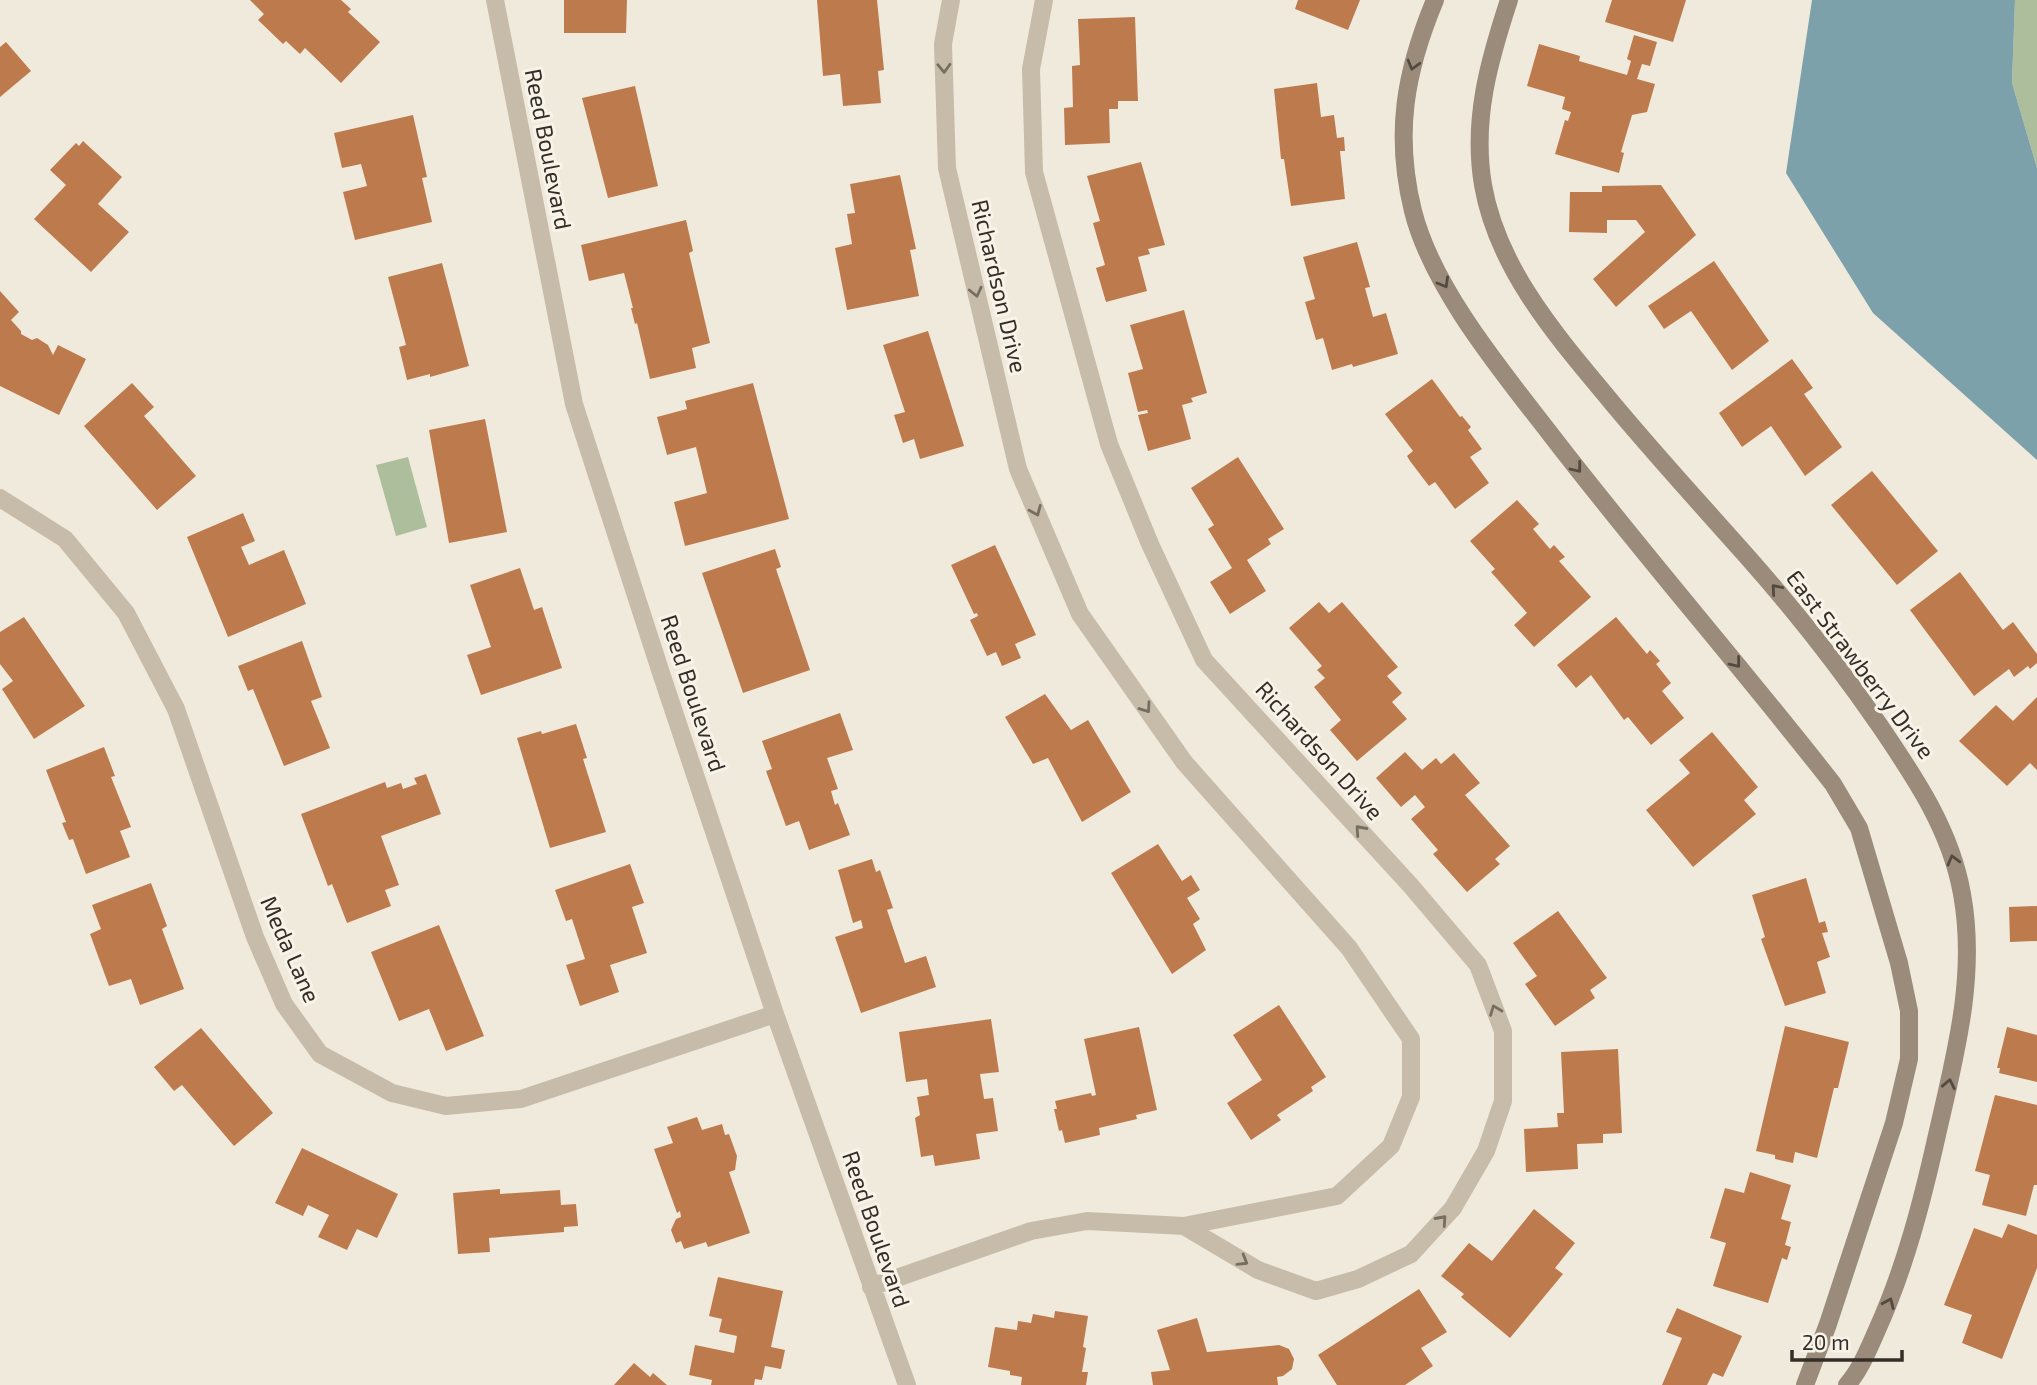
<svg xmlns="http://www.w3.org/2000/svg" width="2037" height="1385" viewBox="0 0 2037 1385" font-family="'Exo 2',sans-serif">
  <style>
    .green { fill: #adbe9d }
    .water { fill: #7da1ab }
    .building { fill: #bd7b4d }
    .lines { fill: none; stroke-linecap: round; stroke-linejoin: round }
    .street { stroke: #c7bca9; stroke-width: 18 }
    .secondary { stroke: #9a8b7a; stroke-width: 18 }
    .oneway { stroke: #534a41 }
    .oneway2 { stroke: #776e62 }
    .labels { text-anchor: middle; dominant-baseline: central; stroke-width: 6; stroke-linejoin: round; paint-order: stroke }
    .street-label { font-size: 23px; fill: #352e28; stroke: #f8f3e8 }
  </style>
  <rect width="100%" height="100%" fill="#f0eadc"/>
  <path class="green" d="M2015,0h22v168l-25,-85z
    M408,457l19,70 -31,9 -20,-71z"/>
  <path class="water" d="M1812,0h203l-3,83 25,85v292l-164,-147 -87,-140z"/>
  <path class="building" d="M250,0h91l10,9 -3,3 32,30 -39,41 -36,-35 -5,6 -14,-13 -3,3 -25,-24 6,-6z
    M564,0h63l-1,33h-62z
    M817,0h60l7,70 -6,1 3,32 -38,3 -3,-32 -17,2z
    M1298,0h62l-12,30 -53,-21z
    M1612,0h74l-13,42 -68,-20z
    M1135,17l3,84h-20v8h-9l1,34 -45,2 -1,-37 9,-1 -1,-41 8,-1 -2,-46z
    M1634,35l23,7 -7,24 -8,-2 -5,15 18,5 -8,28 -15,3 -11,37 3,1 -5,20 -64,-19 10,-34 3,1 3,-9 -9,-3 3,-12 -38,-11 12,-42 41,12 -1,5 48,14 4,-14 -4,-2z
    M6,42l25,29 -31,26v-50z
    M1317,83l4,34 13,-2 3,23 7,-1 1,14h-5l5,48 -54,7 -7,-47h-3l-7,-70z
    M635,86l23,100 -50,12 -26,-100z
    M413,115l14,62 -5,1 10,44 -77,18 -12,-48 24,-6 -6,-22 -19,4 -8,-35z
    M83,141l39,36 -24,27 31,28 -38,40 -57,-53 32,-34 -16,-15 26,-27 3,3z
    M1141,162l24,83 -17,4 2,5 -12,3 9,34 -41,11 -10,-34 9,-3 -12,-42 7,-2 -13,-45z
    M900,175l16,74 -6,1 9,46 -72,14 -12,-62 17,-4 -5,-30 8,-1 -5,-29z
    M1661,185l35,50 -80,72 -23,-28 52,-47 -9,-12h-29v13l-38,-1 1,-40h32v-6z
    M686,220l7,31 -4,2 21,90 -18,5 4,20 -46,11 -13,-56 -2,1 -4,-16h2l-9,-35 -35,8 -8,-36z
    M1357,242l13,45 -5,1 8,29 13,-4 12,41 -45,13 -1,-3 -20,6 -9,-32 -7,2 -11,-38 10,-3 -12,-42z
    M1714,261l55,80 -37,29 -41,-59 -27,18 -16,-23z
    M442,263l27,103 -39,11v-3l-23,6 -8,-33 7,-2 -18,-68z
    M0,291l19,21 -8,8 10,11v3l11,6 5,-2 11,7 5,10 5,-10 28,14 -27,56 -59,-29z
    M1184,310l23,83 -16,5 2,4 -11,3 9,34 -43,12 -10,-36 10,-2 -1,-3 -9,2 -10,-39 15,-4 -13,-44z
    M928,331l36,115 -44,13 -6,-20 -11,4 -9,-28 11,-3 -22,-67z
    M1792,359l21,29 -9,6 38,53 -37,29 -34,-50 -29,21 -23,-34z
    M1432,379l28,38 2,-1 9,11 -3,3 14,19 -12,8 19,26 -34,26 -20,-27 -6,4 -19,-25 -3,-5 6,-5 -28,-37z
    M132,383l22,24 -10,9 52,60 -39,34 -73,-84z
    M753,383l36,136 -104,27 -11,-44 33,-9 -11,-46 -29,8 -10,-38 30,-8 -2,-8z
    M485,419l22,113 -58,11 -20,-113z
    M1238,457l46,72 -16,10 3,5 -24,16 19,31 -36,23 -20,-32 22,-14 -24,-39 6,-4 -23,-37z
    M1872,471l66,80 -41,34 -66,-80z
    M1517,500l22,24 -6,5 17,20 4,-4 11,12 -6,4 32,36 -57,50 -20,-22 13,-12 -36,-41 4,-3 -25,-28z
    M243,513l12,28 -14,6 8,18 35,-15 22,54 -78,33 -41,-100z
    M995,545l41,90 -21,9 6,14 -19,8 -6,-14 -9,4 -17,-36 8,-4 -1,-3 -3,1 -23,-49z
    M775,549l6,18 -5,2 34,101 -67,23 -41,-120z
    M520,568l14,42 8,-3 20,61 -81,27 -14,-40 24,-8 -21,-62z
    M1960,572l43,58 10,-8 24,32v9l-7,6 -2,-3 -14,11 -5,-8 -35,27 -64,-86z
    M1319,602l10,11 13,-11 56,65 -11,9 15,17 -10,9 15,17 -50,42 -27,-31 11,-10 -27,-33 11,-9 -8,-8 5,-4 -33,-38z
    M24,617l61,89 -51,33 -32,-50 11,-8 -13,-17v-32z
    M1616,617l31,37 3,-4 10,11 -4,3 15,19 -9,8 22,27 -33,27 -23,-28 -4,3 -33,-45 -15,13 -19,-23z
    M302,641l20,56 -11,4 19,47 -46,18 -31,-77 -5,2 -10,-25z
    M1045,694l26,36 17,-10 43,72 -49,30 -34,-64 -15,6 -28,-47z
    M2037,697v73l-7,-7 -23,23 -48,-45 37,-36 17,16z
    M840,713l13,37 -26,8 11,31 -7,2 4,14 3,-2 12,32 -41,15 -10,-29 -13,5 -20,-55 6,-2 -10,-28z
    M576,724l11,34 -4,1 23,73 -56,16 -33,-110 24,-7 1,3z
    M1712,732l46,55 -14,13 12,14 -63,53 -47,-57 44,-37 -11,-13z
    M104,747l11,29 -4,1 20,50 -11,4 10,26 -44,17 -13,-35 -4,1 -7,-17 4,-1 -20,-52z
    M1405,752l17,18 14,-12 5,6 13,-11 26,30 -15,12 45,51 -15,13 5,5 -33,28 -34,-38 5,-4 -27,-31 14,-12 -10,-12 -14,12 -25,-29z
    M426,774l15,40 -60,22 18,49 -14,5 6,16 -44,17 -15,-39 -4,2 -27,-72 84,-32 2,6 14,-5 2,6 14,-5 -3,-6z
    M1158,844l24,37 9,-6 9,15 -13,8 13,21 -7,5 13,26 -34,24 -61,-101z
    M872,859l4,13 4,-2 13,38 -6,2 18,53 21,-7 10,31 -75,26 -26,-76 28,-9 -2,-8 -8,3 -15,-53z
    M630,864l14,39 -12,4 15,46 -37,12 9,27 -39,14 -14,-41 19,-6 -13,-40 -6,2 -11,-31z
    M1806,878l13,45 6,-2 3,11 -6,1 8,24 -13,5 9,31 -41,13 -24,-67 4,-2 -13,-42z
    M151,883l16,43 -5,3 22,60 -44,16 -9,-26 -22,7 -19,-52 11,-5 -9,-24z
    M2037,906v35l-27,1 -1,-35z
    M1558,911l49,67 -17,12 5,8 -40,28 -30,-42 12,-8 -24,-33z
    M439,925l45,111 -38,15 -17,-42 -30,12 -28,-69z
    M1279,1005l47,72 -15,10 2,4 -36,24 4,5 -30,20 -24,-37 35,-23 -29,-45z
    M991,1019l8,53 -19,2 4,25 9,-1 5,33 -22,3 4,25 -45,7 -2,-11 -12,2 -6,-39 5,-3 -3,-18 12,-2 -2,-16 -21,3 -7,-50z
    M1785,1026l64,16 -11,46h-4l-17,70 -22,-6 -2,11 -18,-4v-4l-19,-4z
    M1139,1027l18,83 -21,5 1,4 -38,9 1,7 -35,8 -3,-13 -3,1 -5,-22h3l-2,-8 36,-8 1,3 4,-1 -12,-56z
    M2007,1027l30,8v47l-38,-9 1,-5h-3z
    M201,1028l72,85 -39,33 -52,-61 -8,6 -20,-24z
    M1618,1049l4,84 -19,1v9l-26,1 1,25 -52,3 -2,-43 34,-2 -1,-14h7l-3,-61z
    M1995,1095l42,10v80h-3l-8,31 -44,-11 8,-30 -15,-4z
    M697,1117l5,13 20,-6 3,11 4,-1 8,22 -2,14 -6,2 21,61 -42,14 -2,-5 -22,7 -3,-8 -5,2 -5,-13 5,-11 5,-2 -1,-6 -3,2 -23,-64 19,-6 -6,-16z
    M302,1148l96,46 -21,44 -20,-9 -10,21 -29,-13 11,-22 -21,-10 -5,11 -28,-13z
    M1750,1172l41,13 -10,34 10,3 -6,23 6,2 -4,13 -5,-2 -14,45 -55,-17 13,-43 -16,-5 15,-50 19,5z
    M500,1189v5l60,-4 1,15 15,-1 2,22 -14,1v5l-75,6 1,14 -32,2 -5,-61z
    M1534,1209l41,34 -20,25 8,6 -53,64 -49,-41 3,-3 -23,-18 28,-33 23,18z
    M2008,1224l29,11v33l-35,91 -40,-16 10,-28 -28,-10 30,-77 28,10z
    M718,1277l65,14 -12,56 14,3 -4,19 -16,-3 -3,14 -7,-1 -1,6h-43l1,-5 -23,-5 6,-30 39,8 3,-17 -18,-4 3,-13 -13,-3z
    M1419,1289l28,43 -26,16 12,18 -28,19h-68l-19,-30z
    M1677,1308l65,28 -19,41 -10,-4 -6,12h-45l20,-47 -16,-6z
    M1055,1311l33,5 -5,31 3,1 -4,24h6l-2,13h-65l1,-8 -12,-2v-4l-22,-4 7,-40 22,3 1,-9 13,2 2,-9 21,4z
    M1197,1318l10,34 72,-7 10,4 5,10 -2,10 -9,7 -6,1 1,8h-125l-2,-13 19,-2 -13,-40z
    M634,1363l16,14 3,-4 14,12h-53z"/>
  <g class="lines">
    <path class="street" d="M495,0l79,404 88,272 113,338 132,371
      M1044,0l-13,69 3,103 75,272 41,100 54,116 207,226 67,79 25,66v70l-17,50 -33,57 -42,46 -53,25 -42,12 -58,-21 -74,-44
      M0,498l65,41 61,74 50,96 79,228 29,67 36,50 72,39 54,13 75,-7 254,-85
      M871,1287l160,-56 56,-10 97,5 153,-30 54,-50 20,-49v-58l-62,-91 -165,-186 -104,-148 -62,-145 -71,-301 -4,-124 8,-44"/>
    <path class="secondary" d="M1435,0c-30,72 -41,134 -22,211 19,76 87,158 135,220 92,120 192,234 285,353l26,44 40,135 10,48v48l-15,64 -66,201 -23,61
      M1509,0c-20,61 -37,120 -26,185 14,81 70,147 121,208 45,55 93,107 140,160 49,55 94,112 136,173 36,53 71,105 82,168 15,82 -7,162 -25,241 -15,67 -32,133 -60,195 -9,20 -16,39 -30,55"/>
  </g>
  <defs><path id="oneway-chevron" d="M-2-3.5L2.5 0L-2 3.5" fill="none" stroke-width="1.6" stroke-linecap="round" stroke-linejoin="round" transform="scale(1.75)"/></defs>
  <g class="oneway">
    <use href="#oneway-chevron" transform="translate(1413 65) rotate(106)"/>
    <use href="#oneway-chevron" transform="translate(1444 283) rotate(60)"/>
    <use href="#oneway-chevron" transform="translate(1577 468) rotate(52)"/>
    <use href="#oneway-chevron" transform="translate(1776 589) rotate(-131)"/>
    <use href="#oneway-chevron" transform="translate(1736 663) rotate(51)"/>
    <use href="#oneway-chevron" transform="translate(1953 860) rotate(-105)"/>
    <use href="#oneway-chevron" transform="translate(1949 1084) rotate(-78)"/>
    <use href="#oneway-chevron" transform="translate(1889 1303) rotate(-66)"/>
  </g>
  <g class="oneway2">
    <use href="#oneway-chevron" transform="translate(944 68) rotate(88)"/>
    <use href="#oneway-chevron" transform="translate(976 292) rotate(77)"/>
    <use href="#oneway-chevron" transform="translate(1036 511) rotate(67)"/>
    <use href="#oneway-chevron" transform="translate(1146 708) rotate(55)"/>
    <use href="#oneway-chevron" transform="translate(1360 830) rotate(-132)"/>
    <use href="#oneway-chevron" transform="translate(1495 1010) rotate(-111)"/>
    <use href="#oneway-chevron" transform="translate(1442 1220) rotate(-48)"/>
    <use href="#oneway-chevron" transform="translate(1243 1261) rotate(31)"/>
  </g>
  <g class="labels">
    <g class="street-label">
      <text transform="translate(549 149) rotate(79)">Reed Boulevard</text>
      <text transform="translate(1000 286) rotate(77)">Richardson Drive</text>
      <text transform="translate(1861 664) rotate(53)">East Strawberry Drive</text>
      <text transform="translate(694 693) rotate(72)">Reed Boulevard</text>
      <text transform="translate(1320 750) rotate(48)">Richardson Drive</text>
      <text transform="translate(291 949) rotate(66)">Meda Lane</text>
      <text transform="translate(877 1229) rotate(71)">Reed Boulevard</text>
    </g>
  </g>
  <path d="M1792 1350v10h110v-10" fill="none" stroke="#352e28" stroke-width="3.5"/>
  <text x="1802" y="1350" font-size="21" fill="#352e28" stroke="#f8f3e8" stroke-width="5" paint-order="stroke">20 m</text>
</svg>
